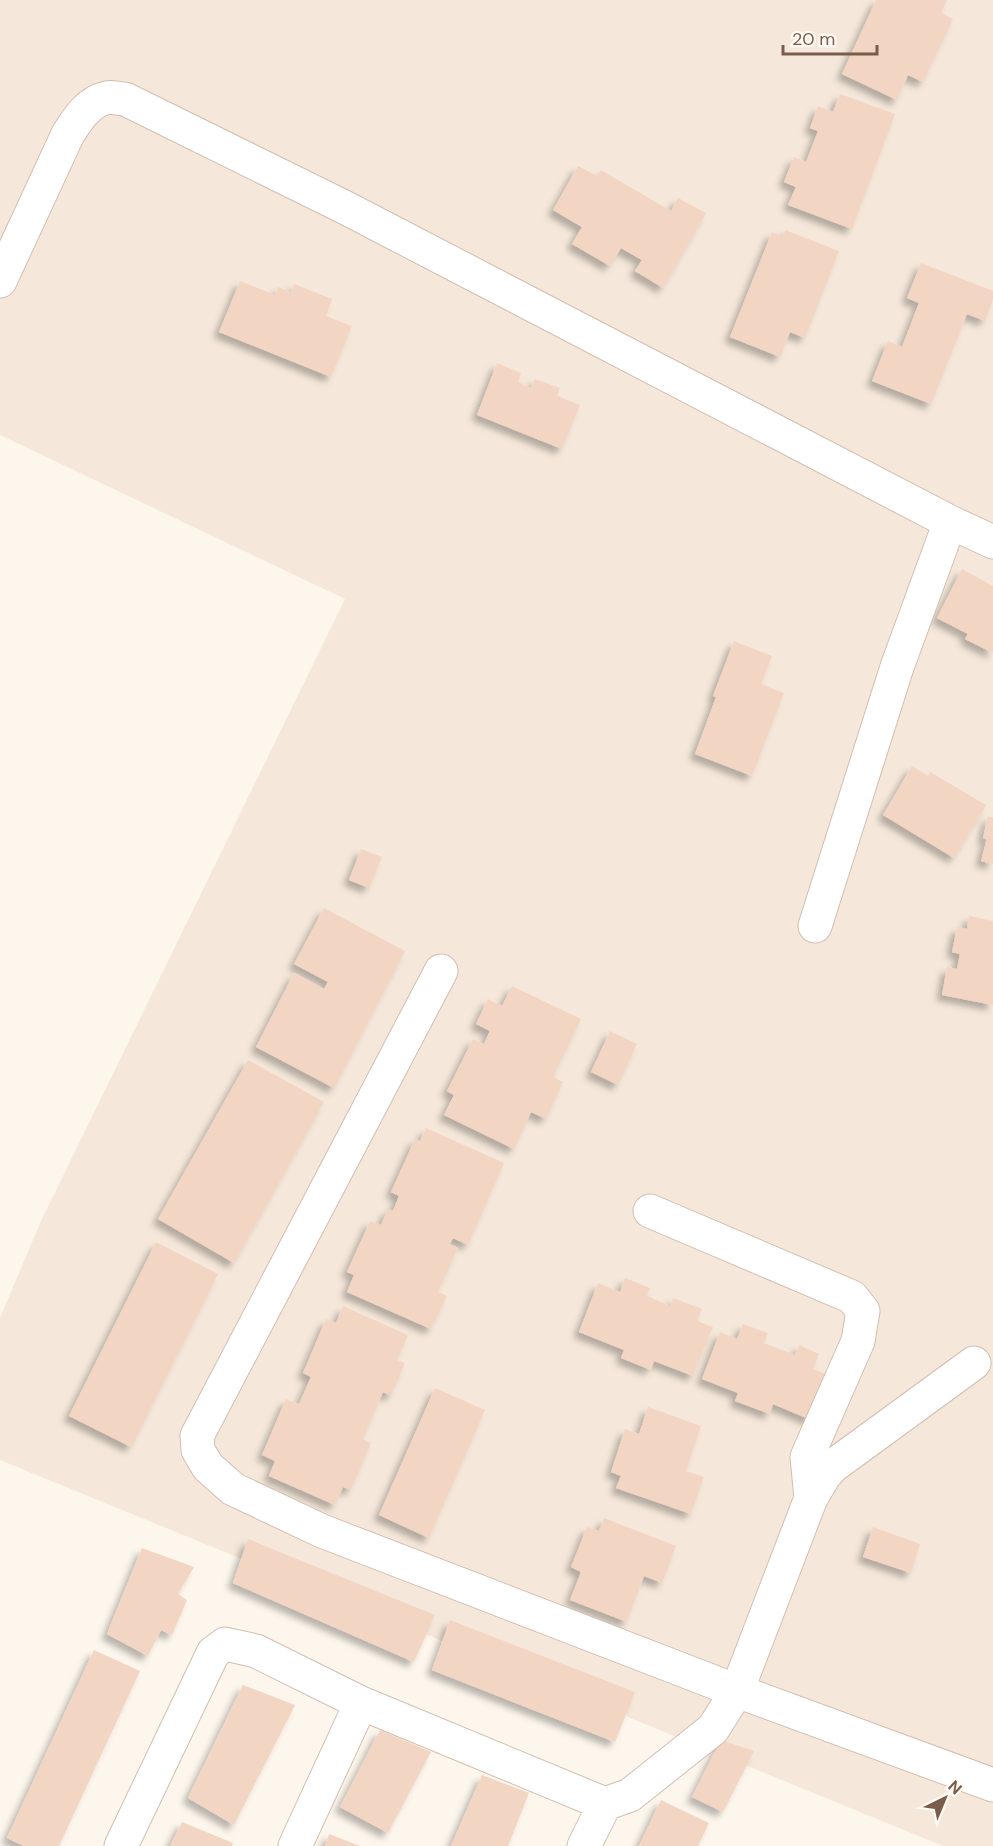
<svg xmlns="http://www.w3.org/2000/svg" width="993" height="1846" viewBox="0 0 993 1846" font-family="'DM Sans',sans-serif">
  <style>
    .residential { fill: #f5e8da }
    .building { fill: #f3d5c3; filter: url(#shadow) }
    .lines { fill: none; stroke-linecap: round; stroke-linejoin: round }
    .minor-casing { stroke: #d1beb0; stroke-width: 35 }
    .minor { stroke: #fff; stroke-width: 33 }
  </style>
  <defs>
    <filter id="shadow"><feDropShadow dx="-5.5" dy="5.5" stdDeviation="3" flood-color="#0004"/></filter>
  </defs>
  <rect width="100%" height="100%" fill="#fdf6ec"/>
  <path class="residential" d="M0,0h993v1846h-50l-943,-386v-142l41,-97 304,-622 -345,-164z"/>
  <path class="building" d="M876,0h71l-6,13 12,6 -30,63 -15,-7 -11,25 -55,-26z
    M840,94l55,20 -43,115 -64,-24 8,-18 -12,-5 10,-25 12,5 12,-31 -8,-3 8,-22 15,6z
    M578,166l19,10 4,-6 70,41 7,-13 28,15 -43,75 -28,-17 7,-11 -21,-12 -11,18 -38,-22 10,-17 -29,-17z
    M785,230l54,21 -34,87 -15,-6 -10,25 -50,-20 42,-105 11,5z
    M921,263l72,28v8l-8,22 -18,-7 -36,90 -59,-23 16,-40 14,6 17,-44 -12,-5z
    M240,281l35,14 3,-8 13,5 3,-8 38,15 -6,17 26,10 -21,51 -112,-45z
    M497,363l24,10 -3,9 13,6 4,-9 25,9 -3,8 23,9 -18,44 -85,-34z
    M962,569l31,17v67l-28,-14 3,-5 -31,-16z
    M734,641l38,15 -11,28 23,9 -32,83 -57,-22 21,-57 -3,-1z
    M912,766l16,10 2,-4 56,33 -32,53 -71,-43z
    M988,816l5,2v46l-12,-3 6,-22 -4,-1z
    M361,849l21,8 -13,31 -20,-8z
    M324,908l81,43 -71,137 -78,-41 38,-74 30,16 4,-7 -34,-18z
    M969,916l24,5v84l-51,-10 5,-28 10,2 3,-15 -8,-2 5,-25 10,2z
    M512,986l69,33 -28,58 10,5 -17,37 -15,-7 -17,37 -70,-34 10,-20 -7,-4 26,-52 11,5 6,-13 -14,-7 12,-25 14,7z
    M610,1031l27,13 -19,41 -27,-13z
    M248,1060l76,42 -90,161 -76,-44z
    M426,1128l78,35 -36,82 -15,-7 -3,6 8,4 -20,44 9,4 -16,33 -84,-37 7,-17 -7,-3 23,-51 11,4 7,-16 5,2 6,-15 -8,-4 24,-53 5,2z
    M156,1242l62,32 -87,173 -62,-31z
    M625,1278l25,10 -3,8 23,10 3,-8 29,11 -5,12 16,6 -20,49 -39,-15 -3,9 -30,-12 3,-8 -45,-18 19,-49 22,9z
    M343,1306l65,29 -11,25 8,3 -14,33 -8,-4 -20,47 8,4 -20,47 -8,-3 -8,18 -66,-29 6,-15 -13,-6 24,-56 13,5 12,-27 -8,-4 23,-54 10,4z
    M743,1324l25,9 -4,10 31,12 4,-10 20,9 -6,15 15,6 -17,45 -38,-16 -3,10 -35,-13 3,-8 -36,-14 18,-47 17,7z
    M435,1388l50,22 -56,128 -50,-23z
    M648,1407l53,19 -15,45 18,6 -13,37 -75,-26 5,-12 -10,-4 14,-43 14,5z
    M604,1518l72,28 -14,37 -18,-7 -17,46 -57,-22 11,-28 -10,-5 16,-40 12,4z
    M873,1527l47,17 -9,29 -48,-16z
    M248,1539l187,76 -21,47 -181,-79z
    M142,1548l52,19 -16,27 9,6 -15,35 -11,-5 -13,26 -41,-22z
    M450,1620l185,72 -20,50 -183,-72z
    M94,1650l46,21 -81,175h-35l-17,-8z
    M243,1685l52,20 -61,120 -46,-27z
    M380,1730l51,22 -43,81 -48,-26z
    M721,1740l33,11 -31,61 -31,-15z
    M482,1775l47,18 -21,53h-57z
    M661,1800l48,23 -11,23h-59z
    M182,1822l51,21 -1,3h-62z
    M329,1834l31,12h-35z"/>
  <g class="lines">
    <defs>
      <path id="minor" d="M0,281l68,-147c9,-14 20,-32 38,-36 5,-2 13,1 19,1l221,109 604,314 43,20
        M815,926l82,-259 53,-145
        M441,971l-244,465 1,14 10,17 25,22 89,42 415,160 256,94
        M811,1498l13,-22 9,-10 141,-103
        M121,1846l92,-193 12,-9 31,7 105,52 244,101 25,-9 83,-66 24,-38 74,-193 -4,-41 51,-116 5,-30 -11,-14 -202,-86
        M295,1846l66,-143
        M584,1846l21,-42"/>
    </defs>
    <use href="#minor" class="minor-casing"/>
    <use href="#minor" class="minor"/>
  </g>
  <g transform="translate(945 1798) rotate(43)" stroke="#fffaf3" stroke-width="4.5" paint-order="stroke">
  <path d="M0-4.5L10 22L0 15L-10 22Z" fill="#7a5c4d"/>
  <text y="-9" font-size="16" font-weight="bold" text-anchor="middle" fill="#7a5c4d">N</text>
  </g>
  <path d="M783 45v9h94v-9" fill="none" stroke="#7a5c4d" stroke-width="3"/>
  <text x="792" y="45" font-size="18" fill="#7a5c4d" stroke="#fffaf3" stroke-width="4.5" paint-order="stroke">20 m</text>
</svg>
